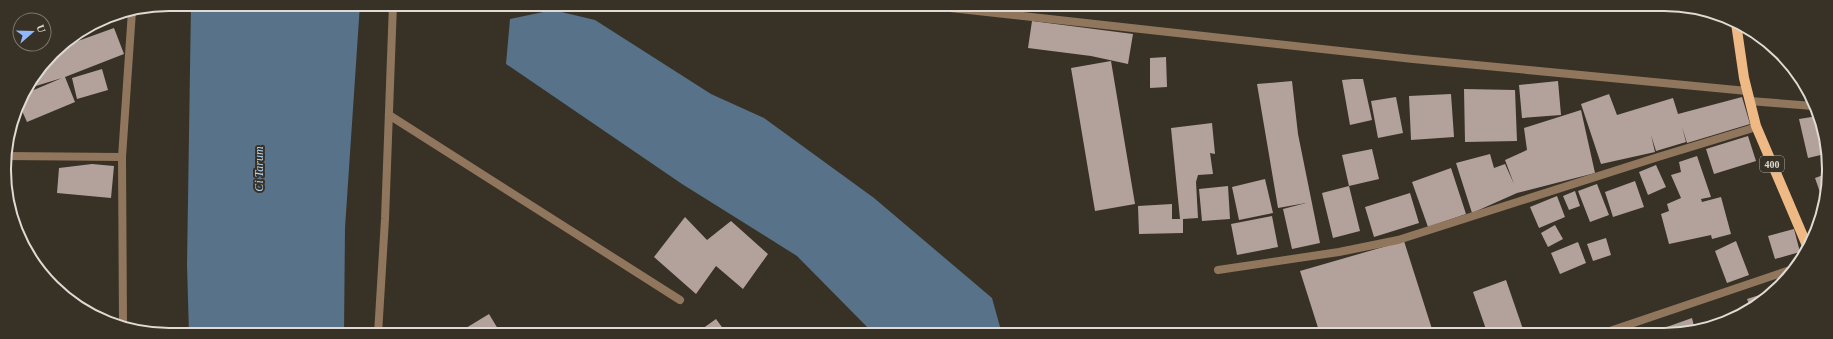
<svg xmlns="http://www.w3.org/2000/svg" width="1833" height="339" viewBox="0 0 1833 339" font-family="Georgia,serif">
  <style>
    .water { fill: #577289 }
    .building { fill: #b3a29c }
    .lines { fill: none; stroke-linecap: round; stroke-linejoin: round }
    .lane { stroke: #90765d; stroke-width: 8 }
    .street { stroke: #90765d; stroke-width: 8 }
    .primary { stroke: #efb985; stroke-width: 10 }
    .labels { text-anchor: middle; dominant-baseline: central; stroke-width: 4; stroke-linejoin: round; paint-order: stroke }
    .shield { fill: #383125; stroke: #ada79f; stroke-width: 1 }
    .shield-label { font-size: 10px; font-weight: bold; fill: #dfdad3 }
    .water-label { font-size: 12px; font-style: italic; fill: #b0d7f9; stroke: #383125 }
    .rim { fill: none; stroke: #dfdad3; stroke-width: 2 }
  </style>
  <rect width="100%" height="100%" fill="#383125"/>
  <path class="water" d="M191,4h169l-15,224 -1,106h-155l-2,-69z
    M553,10l42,10 116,74 53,24 110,80 118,100 10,36h-128l-77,-78 -115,-72 -176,-120 4,-45z"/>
  <path class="building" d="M1032,21l101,13 -5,30 -37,-8 -63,-8z
    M114,28l10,26 -59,23 10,25 -48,20 -8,-18 3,-9 40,-17 -36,11 27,-37 8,-5z
    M1166,57l1,30 -17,1v-30z
    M1111,61l24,143 -40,7 -24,-143z
    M102,69l6,21 -31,9 -5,-21z
    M1353,79h10l9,41 -22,5 -8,-45z
    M1292,81l6,53 22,109 -28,6 -9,-40 23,-6 -28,5 -21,-124z
    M1558,81l3,34 -39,3 -3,-33z
    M1464,89l51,1 2,51 -52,1z
    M1451,94l3,43 -43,3 -2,-44z
    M1609,94l8,21 56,-17 5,16 64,-17 8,27 -63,19 -5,-16 4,15 -30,9 -5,-16 4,17 -54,12 -20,-60z
    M1396,97l7,36 -25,5 -7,-37z
    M1581,110l14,63 -78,20 -45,20 -16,-50 34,-9 4,14 11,-4 9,20 -9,-24 22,-10 -3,-22z
    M1818,116l5,10 2,28 -17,4 -9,-39z
    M1212,123l3,31 -5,-1 3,21 -15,1 -2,7 2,36 -15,1v14l-44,1 -1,-28 34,-2v15h8l-9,-91z
    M1748,136l8,25 -42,13 -8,-25z
    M1372,149l7,30 -30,7 -7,-31z
    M1697,156l14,41 -10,2 1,3 19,-5 10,37 -19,5 -1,-4 -42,9 -8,-30 8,-3 -2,-7 14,-6 -10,-23 10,-3 -2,-10z
    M92,164l22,2 -3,32 -54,-5 2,-25z
    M1656,165l10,22 -18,8 -9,-23z
    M1451,168l15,46 -38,13 -16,-45z
    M1826,174l2,17 -4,13 -9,-26z
    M1265,179l8,34 -34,7 -7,-33z
    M1635,181l9,26 -31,10 -8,-25z
    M1597,184l12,31 -19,7 -12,-31z
    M1228,186l2,33 -28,2 -3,-32z
    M1349,186l11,45 -27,7 -11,-45z
    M1575,191l5,15 -11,4 -6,-14z
    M1410,193l9,30 -45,14 -9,-30z
    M1557,196l8,21 -26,11 -9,-21z
    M1272,216l6,31 -41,8 -6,-31z
    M685,217l22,23 24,-19 37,33 -25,35 -27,-23 -20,28 -42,-37z
    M1555,225l8,14 -15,8 -7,-14z
    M1794,229l6,23 -25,7 -7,-23z
    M1606,238l5,17 -18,6 -6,-17z
    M1404,241l28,88 -15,5h-97l-20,-63z
    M1736,241l13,34 -22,8 -12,-32z
    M1578,242l8,21 -26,11 -9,-21z
    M1506,280l19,55h-37l-15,-43z
    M1775,290l-25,17 -3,-8z
    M489,314l12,20h-39l-1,-3z
    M1692,318l3,12 -20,5h-9l-2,-7z
    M716,319l11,15h-32z
    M1079,328v6h-44l-1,-5z"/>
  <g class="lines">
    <path class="lane" d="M389,115l291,185
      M5,156l117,1"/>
    <path class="street" d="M923,5l490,54 334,32
      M1750,101l63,5
      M1218,270l121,-18 59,-12 260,-83 92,-28 6,-3
      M123,325l-1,-168 10,-146
      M378,334l7,-115 8,-215
      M1598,335l195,-66"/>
    <path class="primary" d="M1736,23l8,55 12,48 52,122"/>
  </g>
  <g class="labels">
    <rect class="shield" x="1760" y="156" width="24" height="16" rx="3"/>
    <g class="shield-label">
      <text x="1772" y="164">400</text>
    </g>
    <g class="water-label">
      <text transform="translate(259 169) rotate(-90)">Ci Tarum</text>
    </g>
  </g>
  <path d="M0 0H1833V339H0ZM169 11H1664A158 158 0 0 1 1822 169V170A158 158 0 0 1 1664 328H169A158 158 0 0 1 11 170V169A158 158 0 0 1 169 11Z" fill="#383125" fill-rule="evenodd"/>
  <path class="rim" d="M169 11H1664A158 158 0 0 1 1822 169V170A158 158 0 0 1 1664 328H169A158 158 0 0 1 11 170V169A158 158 0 0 1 169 11Z"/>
  <g transform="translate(32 32) rotate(70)"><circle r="19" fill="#383125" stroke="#7b756b"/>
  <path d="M0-3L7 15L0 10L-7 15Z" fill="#90b8fd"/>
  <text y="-6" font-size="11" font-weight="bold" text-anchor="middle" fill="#dfdad3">U</text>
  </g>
</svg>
